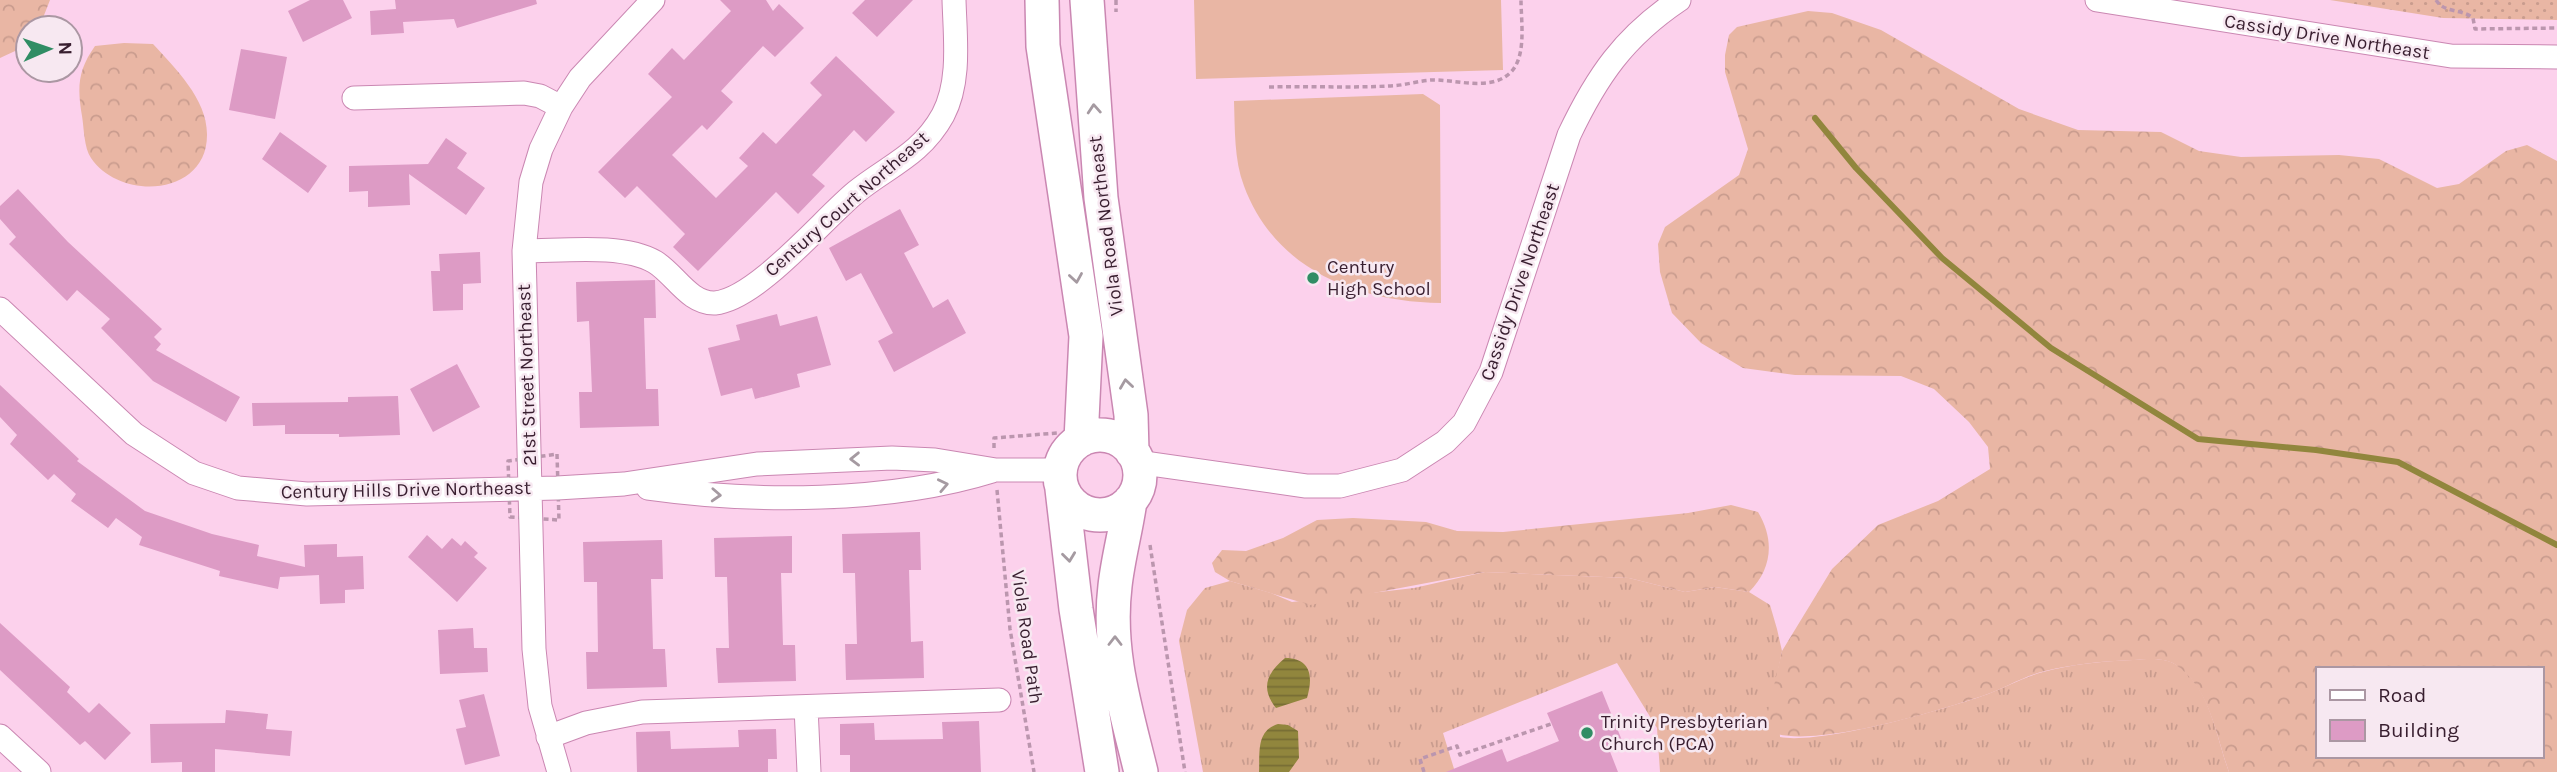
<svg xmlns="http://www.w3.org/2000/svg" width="2557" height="772" viewBox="0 0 2557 772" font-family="Karla,sans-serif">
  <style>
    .grass { fill: url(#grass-tufts) }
    .forest { fill: url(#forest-crowns); fill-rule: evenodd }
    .park { fill: url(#park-dots) }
    .pitch { fill: #e9b6a4 }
    .water { fill: url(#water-rules) }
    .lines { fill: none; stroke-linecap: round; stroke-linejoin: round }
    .stream { stroke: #91863d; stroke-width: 6 }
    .building { fill: #dd9bc5 }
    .minor-casing { stroke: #ca87b2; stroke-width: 25 }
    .secondary-casing { stroke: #ca87b2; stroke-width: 36 }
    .path { stroke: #bb96ae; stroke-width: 3.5; stroke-dasharray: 5 3.5; stroke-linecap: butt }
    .minor { stroke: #fff; stroke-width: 23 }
    .secondary { stroke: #fff; stroke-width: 33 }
    .oneway { stroke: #a59aa1 }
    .poi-dot { fill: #308d64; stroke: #f7e8f1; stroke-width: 2.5 }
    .labels { text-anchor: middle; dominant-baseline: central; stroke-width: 5; stroke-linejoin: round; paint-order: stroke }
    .street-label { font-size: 19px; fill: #381e2f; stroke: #f7e8f1 }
    .poi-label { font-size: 19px; fill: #381e2f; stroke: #f7e8f1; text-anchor: start }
  </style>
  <defs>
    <pattern id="grass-tufts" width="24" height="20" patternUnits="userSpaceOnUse" patternTransform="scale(1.75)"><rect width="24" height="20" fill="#e9b6a4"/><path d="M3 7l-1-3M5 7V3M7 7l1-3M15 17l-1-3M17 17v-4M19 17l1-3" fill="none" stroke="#c99c8e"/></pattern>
    <pattern id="forest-crowns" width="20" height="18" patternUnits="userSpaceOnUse" patternTransform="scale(1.75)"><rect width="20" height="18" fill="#e9b6a4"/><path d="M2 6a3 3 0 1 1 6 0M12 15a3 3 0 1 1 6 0" fill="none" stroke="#c99c8e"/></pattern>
    <pattern id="park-dots" width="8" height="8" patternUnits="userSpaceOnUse" patternTransform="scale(1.75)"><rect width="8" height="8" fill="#e9b6a4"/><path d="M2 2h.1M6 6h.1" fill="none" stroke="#c99c8e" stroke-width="1.8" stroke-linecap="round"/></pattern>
    <pattern id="water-rules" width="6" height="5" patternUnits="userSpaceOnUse" patternTransform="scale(1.75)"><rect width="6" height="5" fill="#91863d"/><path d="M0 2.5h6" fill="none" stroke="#776d34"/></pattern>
  </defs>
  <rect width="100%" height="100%" fill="#fcd1ec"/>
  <path class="grass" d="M1485,572l144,6 56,14 30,-5 34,5 21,13 7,24 5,22 -5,25 3,61c40,8 167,-28 208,-43 18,-7 36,-17 55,-22 29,-8 60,-11 90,-12 13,-1 30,-3 42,4 35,21 41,73 54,108h-569l-3,-44 -40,-65 -174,70 12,39h-252l-24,-131 8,-31 18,-22 25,-7 41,12 21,9 122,-14z"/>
  <path class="forest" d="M0,0h50l-11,28h-11v17l-28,13z
    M1808,11l24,2 49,17 138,79 59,21 83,2 38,19 42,6 98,-2 40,4 58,29 22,-4 47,-33 21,-6 30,16v611h-328c-13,-36 -19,-84 -53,-107 -12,-8 -29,-6 -42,-5 -30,1 -60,4 -89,11 -21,5 -40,17 -60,24 -43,15 -178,56 -216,36l-3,-11 16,-69 50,-82 46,-44 60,-24 52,-32 -2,-22 -19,-25 -35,-33 -33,-13 -106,-1 -52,-7 -42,-25 -29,-30 -12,-41 -2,-28 7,-17 74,-52 9,-26 -23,-77v-17l4,-20 8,-8zM2317,669h224v87h-224z
    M124,43l29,1c22,24 54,55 54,90 1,62 -86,68 -116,24 -7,-10 -7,-30 -9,-42 -5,-29 -4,-46 13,-70z
    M1731,505l27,7c17,28 14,57 -9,80l-34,-5 -30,5 -56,-14 -144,-6 -175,33 -80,-24 -15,-9 -3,-9 10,-13 24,1 37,-13 34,-18 36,-2 73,4 31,9 46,1 185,-19z"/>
  <path class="park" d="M2330,0h227v20l-114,-2z"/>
  <path class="pitch" d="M1194,0h307l2,70 -307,9z
    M1423,94l17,11 1,198c-83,-1 -166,-33 -197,-117 -10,-26 -9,-57 -10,-85z"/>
  <path class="water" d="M1285,658c27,0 28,20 22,40l-31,10c-16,-20 -9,-35 9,-50z
    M1278,724l10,1 10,6 1,27 -10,14h-30c1,-20 -3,-41 19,-48z"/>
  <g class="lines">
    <path class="stream" d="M1815,118l41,50 86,90 109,90 147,91 118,11 82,12 159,83"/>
  </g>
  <path class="building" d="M310,0h33l9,18 -49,24 -15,-31z
    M395,0h141l1,4 -80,24 -3,-9 -51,3 1,11 -33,2 -1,-24 26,-2z
    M720,0h46l7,11 6,-7 25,24 -29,29 -12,-11 -42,45 12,11 -26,28 -5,-5 -30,30 44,43 32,-32 -9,-8 24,-26 13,12 46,-49 -12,-12 26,-27 59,56 -29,30 -12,-12 -42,45 13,11 -27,28 -22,-22 -78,79 -25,-24 12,-13 -48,-48 -12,12 -27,-26 74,-75 -24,-23 24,-26 12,12 47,-49z
    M865,0h48l-36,37 -25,-24z
    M241,49l46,8 -12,62 -46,-9z
    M280,132l47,34 -19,27 -46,-34z
    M446,138l21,15 -10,15 28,20 -19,27 -57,-41 1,31 -42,2v-16l-19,1v-26l79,-2z
    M18,189l50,53 94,87 -8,8 7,7 -5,6 84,47 -14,25 -73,-41 -52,-53 9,-9 -33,-29 -10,11 -58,-57 7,-7 -16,-18v-13z
    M900,209l19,36 -15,8 29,55 15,-9 18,34 -72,39 -16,-31 15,-8 -32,-60 -15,8 -17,-33z
    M480,252l1,31 -18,1v26l-30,1 -2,-40h9l-1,-17z
    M655,280l1,38h-12l2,71h12l1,37 -79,2 -1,-36h13l-3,-71 -12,1 -1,-40z
    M777,314l3,12 37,-10 14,49 -34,9 3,13 -45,12 -3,-11 -31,8 -13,-48 32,-8 -4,-15z
    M457,364l23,43 -47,25 -23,-43z
    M0,385l79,74 -2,2 68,50 67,23 47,11 -2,11 48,11 -1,-22 33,-1v13l26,-1 1,33 -19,1v13l-25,1 -1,-29 -39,2 -2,12 -59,-13 1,-5 -81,-26 3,-8 -26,-19 -8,10 -37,-27 5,-7 -22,-20 -6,6 -38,-36 7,-9 -17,-18z
    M398,396l2,39 -61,2v-3h-54v-9l-32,1 -1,-23 96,-1v-5z
    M920,532l1,38h-12l2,72 12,-1 1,37 -78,2 -1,-36h12l-2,-71h-12l-1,-39z
    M427,535l15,14 10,-11 9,8 4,-5 13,12 -4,4 13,11 -30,34 -49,-45z
    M792,536v37h-11l2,72h12l1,36 -78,2 -2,-35h13l-2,-71h-12l-1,-39z
    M662,540l1,39h-12l2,70h12l2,38 -80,2 -1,-37h12l-1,-70h-13l-1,-40z
    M0,623l70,64 -3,5 22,21 10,-10 32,30 -26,27 -20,-19 -5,4 -80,-75z
    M473,628l1,20h13l1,24 -48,2 -2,-44z
    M1602,691l21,52 -14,6 9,23h-172l56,-23 5,13 52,-21 -12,-28z
    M484,694l16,62 -35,9 -9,-36 10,-2 -7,-27z
    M226,710l42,4 -2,15 26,2 -2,25 -75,-7v23h-33v-10l-31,1 -1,-39 75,-1z
    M979,721l2,51h-131v-17h-10v-31l34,-1 1,17 68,-1 -1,-17z
    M776,729l1,30h-9v13h-131l-1,-40 34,-1 1,18 68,-2 -1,-17z"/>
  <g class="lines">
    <defs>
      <path id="minor" d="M2097,0l354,56 106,1
        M354,98l170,-5 16,3 21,11
        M524,251c37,0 99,-8 131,11 20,12 34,42 60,41 42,-4 108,-84 141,-111 32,-26 65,-37 87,-77 18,-34 12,-78 11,-115
        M0,309l134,125 60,39 44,15 69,6 250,-6 67,-4 133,-20 135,-6 43,2 61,10h64
        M1137,462l169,24h34l62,-16 43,-28 19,-19 27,-51 78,-237c28,-59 55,-98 110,-135
        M648,488c106,15 241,15 344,-17
        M806,707l3,65
        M0,736l39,36
        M548,737l38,-14 56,-11 357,-12
        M559,772l-19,-66 -6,-57 -10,-398 7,-69 10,-33 20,-42 19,-29 73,-78"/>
      <path id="secondary" d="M1042,0l1,46 43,290 -5,104
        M1087,0l14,198 30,217 1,37
        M1060 475a40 40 0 1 1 80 0a40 40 0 1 1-80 0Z
        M1062,489l14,120 26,163
        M1130,501c-4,29 -12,57 -15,85 -8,65 11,124 26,186"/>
    </defs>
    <use href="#minor" class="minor-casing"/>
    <use href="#secondary" class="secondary-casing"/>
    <path class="path" d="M1116,0v12
      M2436,0c9,14 25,8 37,18l2,11 82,-1
      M1269,87c40,-1 80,1 119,-1 15,0 29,-5 43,-6 24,-1 59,12 79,-7 17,-16 11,-51 11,-73
      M994,448v-10l63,-5
      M557,454l2,66 -49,-3 -2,-56z
      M997,490l13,139 24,143
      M1150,545l35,227
      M1424,772l-4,-13 37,-13 3,9 91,-31"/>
    <use href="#minor" class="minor"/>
    <use href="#secondary" class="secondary"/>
  </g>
  <defs><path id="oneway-chevron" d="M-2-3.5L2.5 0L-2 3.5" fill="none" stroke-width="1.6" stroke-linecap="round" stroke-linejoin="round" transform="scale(1.75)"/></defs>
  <g class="oneway">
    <use href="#oneway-chevron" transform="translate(1094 109) rotate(-94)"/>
    <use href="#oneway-chevron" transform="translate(1076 278) rotate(81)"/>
    <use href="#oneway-chevron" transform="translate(1126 384) rotate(-98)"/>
    <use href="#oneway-chevron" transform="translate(855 459) rotate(179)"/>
    <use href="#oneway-chevron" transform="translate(943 485) rotate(-12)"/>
    <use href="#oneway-chevron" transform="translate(716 495) rotate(3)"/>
    <use href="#oneway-chevron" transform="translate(1069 557) rotate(83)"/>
    <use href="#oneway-chevron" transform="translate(1115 641) rotate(-90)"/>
  </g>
  <g class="poi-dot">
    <circle cx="1313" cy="278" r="7"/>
    <circle cx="1587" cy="733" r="7"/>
  </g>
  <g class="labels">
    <g class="street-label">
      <text transform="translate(2327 37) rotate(9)">Cassidy Drive Northeast</text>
      <text transform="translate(847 204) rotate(-41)">Century Court Northeast</text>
      <text transform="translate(1106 226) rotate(-97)">Viola Road Northeast</text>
      <text transform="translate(1520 282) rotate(-71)">Cassidy Drive Northeast</text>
      <text transform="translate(527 375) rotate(-92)">21st Street Northeast</text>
      <text transform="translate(406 490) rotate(-1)">Century Hills Drive Northeast</text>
      <text transform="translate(1027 637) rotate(82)">Viola Road Path</text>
    </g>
    <g class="poi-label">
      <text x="1327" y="267">Century<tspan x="1327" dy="22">High School</tspan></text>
      <text x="1601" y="722">Trinity Presbyterian<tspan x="1601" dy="22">Church (PCA)</tspan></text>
    </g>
  </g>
  <rect x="2316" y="667" width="228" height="91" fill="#f7e8f1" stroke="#ab97a3" stroke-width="2"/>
  <rect x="2330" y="690" width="35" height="10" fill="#ffffff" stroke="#ab97a3" stroke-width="2"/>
  <text x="2378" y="702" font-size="21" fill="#381e2f">Road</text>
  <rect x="2330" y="720" width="35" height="21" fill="#dd9bc5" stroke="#ab97a3" stroke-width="2"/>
  <text x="2378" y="737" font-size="21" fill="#381e2f">Building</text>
  <g transform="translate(49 49) rotate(88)"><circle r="33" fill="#f7e8f1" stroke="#ab97a3" stroke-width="2"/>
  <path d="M0-5L12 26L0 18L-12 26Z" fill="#308d64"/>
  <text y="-10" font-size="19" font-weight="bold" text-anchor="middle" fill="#381e2f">N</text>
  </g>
</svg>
